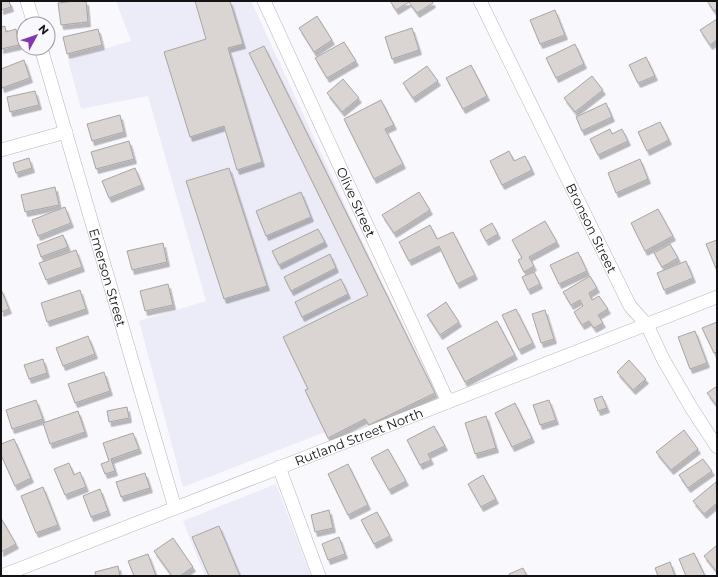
<svg xmlns="http://www.w3.org/2000/svg" width="718" height="577" viewBox="0 0 718 577" font-family="Montserrat,sans-serif">
  <style>
    .built { fill: #ebecf7 }
    .building { fill: #dad4d3; stroke: #aaa5a4; filter: url(#shadow) }
    .lines { fill: none; stroke-linecap: round; stroke-linejoin: round }
    .minor-casing { stroke: #b6b7bb; stroke-width: 14 }
    .minor { stroke: #fff; stroke-width: 13 }
    .labels { text-anchor: middle; dominant-baseline: central; stroke-width: 3; stroke-linejoin: round; paint-order: stroke }
    .street-label { font-size: 13px; fill: #131315; stroke: #f8f8fd }
  </style>
  <defs>
    <filter id="shadow"><feDropShadow dx="2.5" dy="4.5" stdDeviation="0" flood-color="#0004"/></filter>
  </defs>
  <rect width="100%" height="100%" fill="#f8f8fd"/>
  <path class="built" d="M116,1h135l180,390 -248,96 -44,-166 67,-20 -58,-205 -67,13 -13,-49 63,-19z
    M276,484l35,92h-106l-22,-55z"/>
  <path class="building" d="M1,1h8l2,6 -10,3z
    M75,1h11l2,21 -27,3 -3,-22z
    M195,1h35l13,43 -15,4 34,114 -25,8 -13,-44 -34,11 -26,-85 42,-13z
    M390,1h42l1,2 -16,10 -8,-11 -13,8z
    M707,1h10v7l-3,3z
    M555,10l10,25 -25,9 -10,-24z
    M317,16l15,24 -18,12 -15,-24z
    M717,19v21l-7,5 -10,-15z
    M5,26l1,6 10,-3 3,16 -18,4v-22z
    M412,28l7,22 -27,9 -7,-22z
    M98,29l4,16 -35,9 -4,-17z
    M344,42l12,19 -29,17 -12,-20z
    M575,44l9,20 -28,14 -10,-20z
    M264,46l171,347 -66,32 -4,-6 -37,19 -23,-48 3,-1 -25,-52 85,-42 -119,-242z
    M646,57l9,19 -17,7 -9,-18z
    M24,60l6,18 -28,10 -1,-4v-15z
    M471,65l16,31 -24,13 -17,-31z
    M427,66l11,15 -25,17 -10,-15z
    M592,76l11,14 -28,22 -11,-14z
    M343,79l16,19 -17,14 -15,-19z
    M35,91l4,14 -29,7 -3,-15z
    M381,100l13,25 -9,4 18,35 -29,15 -30,-60z
    M606,103l6,14 -30,14 -6,-14z
    M120,115l4,17 -32,9 -5,-17z
    M660,122l9,18 -22,11 -9,-19z
    M610,129l2,5 10,-5 6,12 -30,14 -8,-16z
    M129,141l5,18 -38,10 -5,-17z
    M509,151l5,10 11,-5 7,14 -30,15 -12,-24z
    M29,158l3,10 -16,5 -3,-10z
    M640,159l8,20 -32,14 -8,-20z
    M135,168l7,17 -33,13 -7,-17z
    M229,168l38,118 -43,13 -38,-118z
    M55,187l4,18 -34,7 -4,-17z
    M301,192l10,25 -45,19 -10,-25z
    M419,192l11,18 -36,23 -12,-18z
    M65,207l6,16 -33,13 -6,-16z
    M658,209l15,27 -28,15 -14,-28z
    M545,221l12,21 -28,15 5,9 -10,6 -6,-12 4,-2 -10,-18z
    M492,223l6,11 -12,7 -6,-11z
    M430,225l7,14 16,-7 22,43 -18,9 -18,-38 -30,15 -10,-19z
    M318,229l7,13 -46,23 -7,-14z
    M63,235l5,12 -27,10 -4,-12z
    M717,240v31l-11,-27z
    M163,243l4,19 -35,8 -5,-19z
    M670,244l8,14 -16,9 -8,-14z
    M76,250l6,17 -36,13 -7,-17z
    M578,252l9,19 -28,13 -9,-19z
    M330,254l6,14 -45,23 -7,-14z
    M686,261l7,17 -29,12 -7,-17z
    M534,272l6,12 -12,6 -6,-13z
    M590,276l7,12 -8,5 3,7 7,-4 9,13 -10,6 5,8 -9,5 -5,-7 -7,4 -8,-13 9,-6 -3,-6 -9,5 -8,-13z
    M341,279l7,15 -46,23 -7,-15z
    M168,284l5,21 -28,6 -5,-20z
    M1,289l8,20 -8,3z
    M80,290l6,19 -39,13 -6,-19z
    M446,302l13,20 -19,13 -13,-20z
    M516,309l17,34 -14,7 -17,-35z
    M545,310l9,29 -13,4 -9,-29z
    M497,321l18,34 -50,27 -18,-34z
    M717,322v30l-3,1 -12,-25z
    M695,331l12,32 -17,6 -12,-32z
    M88,336l7,18 -32,12 -7,-18z
    M43,359l4,14 -18,6 -5,-14z
    M629,360l17,19 -13,11 -16,-18z
    M104,372l6,19 -35,12 -7,-19z
    M717,386v20l-10,-13z
    M602,396l5,12 -9,3 -4,-12z
    M36,400l7,19 -31,10 -6,-19z
    M549,400l7,20 -16,5 -7,-20z
    M515,403l17,35 -20,9 -17,-34z
    M127,407l2,11 -20,4 -2,-11z
    M78,411l7,21 -35,12 -7,-21z
    M486,416l10,32 -21,6 -10,-31z
    M434,426l11,20 -17,8 3,6 -11,5 -13,-25z
    M684,430l14,19 -27,21 -15,-18z
    M133,433l6,16 -28,10 4,12 -10,3 -4,-10 8,-3 -6,-18z
    M14,439l17,39 -16,8 -14,-31v-11z
    M388,449l18,32 -17,9 -18,-32z
    M703,459l9,12 -24,17 -9,-13z
    M69,463l5,12 6,-3 6,15 -21,8 -11,-26z
    M348,464l20,41 -20,10 -20,-41z
    M145,473l5,15 -29,9 -5,-15z
    M483,475l13,24 -15,8 -13,-23z
    M716,482l1,21 -13,11 -11,-13z
    M43,487l15,38 -22,8 -15,-37z
    M100,489l8,22 -17,6 -8,-21z
    M329,510l4,18 -18,4 -4,-17z
    M377,512l13,24 -16,8 -13,-24z
    M1,518l15,26 -15,8z
    M219,526l21,50h-31l-17,-39z
    M339,537l6,17 -17,6 -6,-16z
    M173,538l20,29 -13,9h-8l-18,-25z
    M717,545v27l-13,-16z
    M694,553l11,23h-19l-7,-17z
    M148,554l8,22h-22l-6,-15z
    M670,562l5,14h-17l-3,-8z
    M118,566l2,10h-24l-1,-4z
    M523,568l4,8h-17l-1,-2z"/>
  <g class="lines">
    <defs>
      <g id="minor">
        <path d="M27,1l7,23"/>
        <path id="s1" d="M264,1l184,401"/>
        <path id="s2" d="M480,1l150,305 17,19 16,34 29,50 25,38"/>
        <path id="s3" d="M41,48l134,460"/>
        <path d="M1,150l65,-18"/>
        <path d="M279,467l40,109"/>
        <path id="s4" d="M1,576l716,-279"/>
      </g>
    </defs>
    <use href="#minor" class="minor-casing"/>
    <use href="#minor" class="minor"/>
  </g>
  <g class="labels">
    <g class="street-label">
      <text stroke="none"><textPath href="#s1" startOffset="221">Olive Street</textPath></text>
      <text stroke="none"><textPath href="#s2" startOffset="253">Bronson Street</textPath></text>
      <text stroke="none"><textPath href="#s3" startOffset="239">Emerson Street</textPath></text>
      <text stroke="none"><textPath href="#s4" startOffset="384">Rutland Street North</textPath></text>
    </g>
  </g>
  <rect width="718" height="577" fill="none" stroke="#131315" stroke-width="4"/>
  <g transform="translate(36 36) rotate(50)"><circle r="19" fill="#f8f8fd" stroke="#9c9ca0"/>
  <path d="M0-3L7 15L0 10L-7 15Z" fill="#8439ab"/>
  <text y="-6" font-size="11" font-weight="bold" text-anchor="middle" fill="#131315">N</text>
  </g>
</svg>
